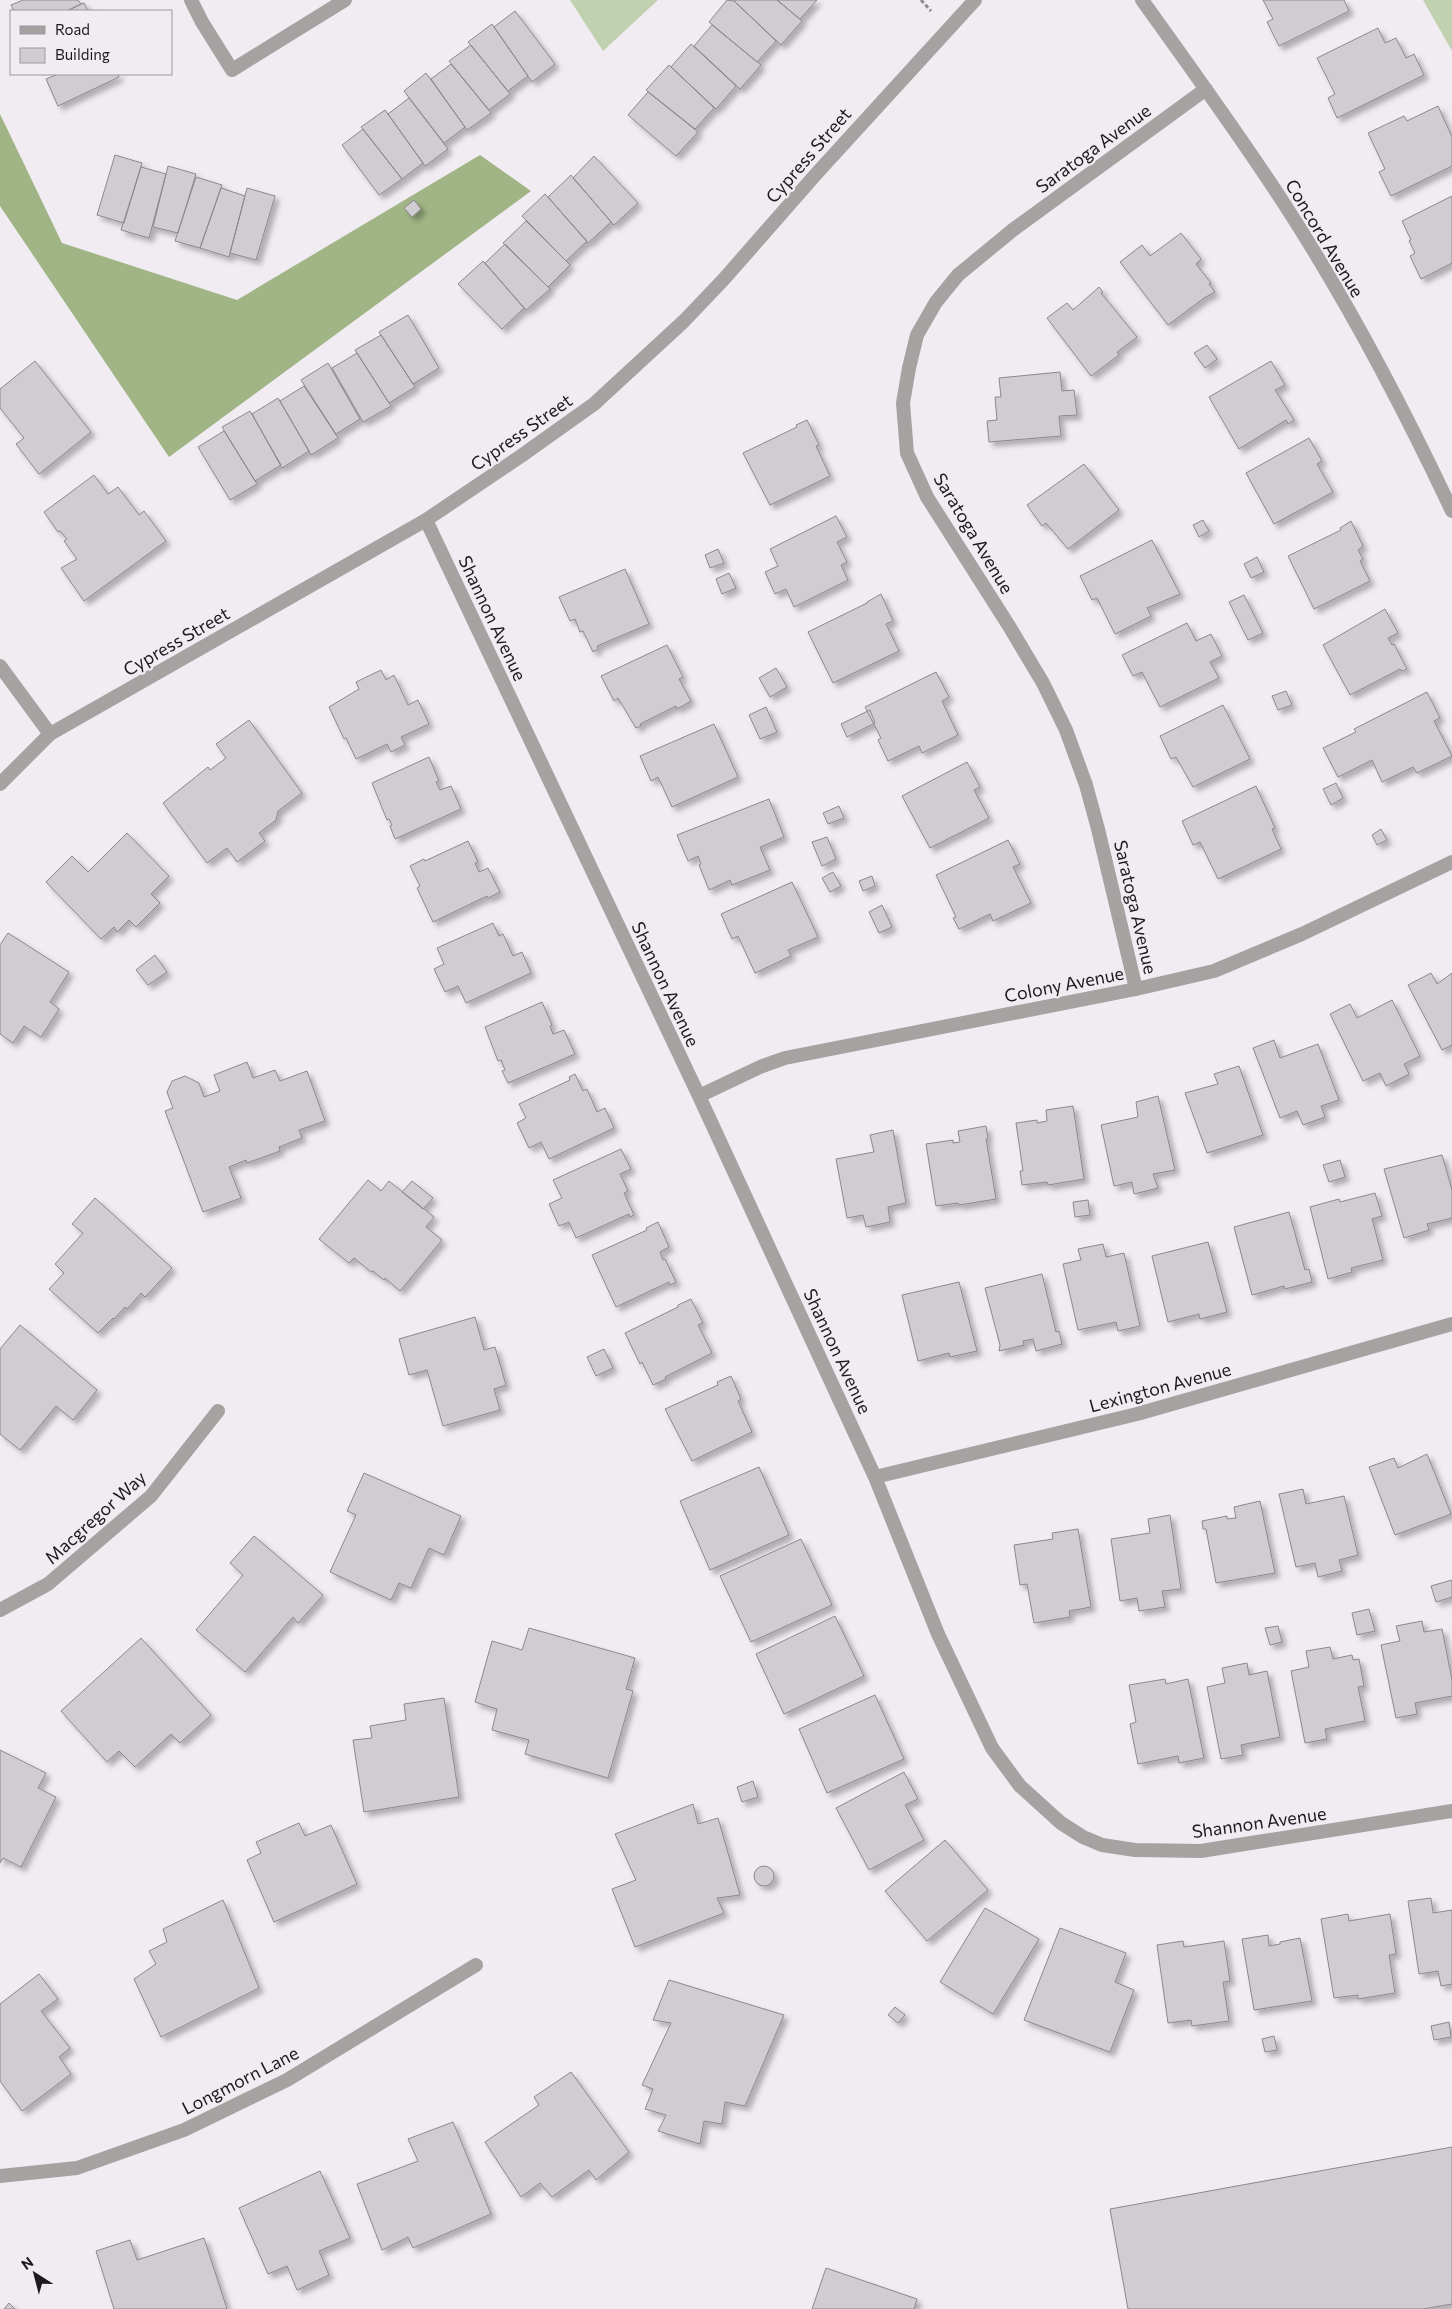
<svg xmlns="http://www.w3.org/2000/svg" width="1452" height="2309" viewBox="0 0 1452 2309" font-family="Commissioner,sans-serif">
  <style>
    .green { fill: #c1d0ae }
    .forest { fill: #a0b485 }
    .building { fill: #cfccd2; stroke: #8b888e; filter: url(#shadow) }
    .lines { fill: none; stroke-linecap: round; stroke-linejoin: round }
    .path { stroke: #8d898d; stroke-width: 3; stroke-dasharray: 4 2.5; stroke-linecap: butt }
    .minor { stroke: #a5a2a2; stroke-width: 14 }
    .tertiary { stroke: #a5a2a2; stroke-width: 14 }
    .labels { text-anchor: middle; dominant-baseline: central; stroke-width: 4.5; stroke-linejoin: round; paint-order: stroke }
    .street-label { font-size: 18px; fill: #1c1a1c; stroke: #f1ecf2 }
  </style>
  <defs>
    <filter id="shadow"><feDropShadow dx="4.5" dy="4.5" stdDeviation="2.5" flood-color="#0004"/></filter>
  </defs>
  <rect width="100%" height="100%" fill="#f1ecf2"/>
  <path class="green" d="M570,0h88l-55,51z
    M1423,0h29v51z"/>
  <path class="forest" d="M0,114l62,129 175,57 243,-145 51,36 -362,266 -169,-251z"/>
  <path class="building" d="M23,0h55l3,4 -14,7h-53l-3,-6z
    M727,0l7,1 42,40 -19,21 -48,-40z
    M735,0h42l25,21 -21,24 -47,-44z
    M777,0h40l-17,19z
    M1263,0h81l5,11 -70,35 -12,-24 6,-3z
    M84,3l4,8h-21l14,-7z
    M515,11l40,53 -23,18 -38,-55z
    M492,24l36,52 -20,15 -40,-49z
    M712,25l49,40 -21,24 -46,-43z
    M1378,28l7,15 11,-5 10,20 8,-4 10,21 -87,43 -9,-20 7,-4 -18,-36z
    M691,44l45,42 -20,23 -45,-42z
    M471,45l39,49 -21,16 -40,-49z
    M451,64l40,49 -24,17 -36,-51z
    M669,65l45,43 -19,21 -49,-39z
    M426,73l39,54 -21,16 -40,-52z
    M58,74h60l1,3 -61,29 -12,-27z
    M648,92l50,40 -22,24 -48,-41z
    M409,98l39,51 -23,17 -37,-52z
    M1438,106l14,31v29l-61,30 -12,-24 6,-3 -17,-36 36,-17 3,5z
    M385,110l38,53 -21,16 -41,-52z
    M363,129l39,50 -23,16 -37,-50z
    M115,155l27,8 -18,60 -27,-8z
    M594,156l44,47 -24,22 -41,-47z
    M168,166l28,8 -18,59 -25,-6z
    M141,167l25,7 -17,64 -28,-8z
    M571,175l40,47 -23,21 -40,-46z
    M196,177l26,8 -22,63 -25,-7z
    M221,188l24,8 -16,61 -29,-9z
    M247,188l28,8 -19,64 -26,-7z
    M545,194l42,47 -21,20 -44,-45z
    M1452,196v67l-31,16 -11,-23 5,-3 -6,-12 2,-1 -9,-19z
    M414,200l7,9 -9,8 -8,-9z
    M526,221l44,44 -22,22 -45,-44z
    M1181,233l20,26 -5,5 15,19 -2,1 6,8 -11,6 -36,27 -48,-63 22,-17 8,11z
    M505,244l45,45 -24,21 -41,-47z
    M483,261l41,47 -22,21 -44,-45z
    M1099,287l4,5 -2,1 36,44 -20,15 2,3 -28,21 -44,-58 20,-15 6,7z
    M408,315l31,53 -26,16 -34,-52z
    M381,335l34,52 -26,16 -34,-53z
    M1207,345l10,14 -12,9 -11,-15z
    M357,353l34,53 -28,16 -31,-54z
    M35,361l56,71 -52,42 -23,-30 8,-6 -24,-30v-19z
    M1271,361l14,24 -10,5 19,30 -6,4 -2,-4 -47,29 -30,-52z
    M328,363l32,56 -24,15 -35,-54z
    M1060,372l2,19 12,-1 3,25 -18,1 2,20 -72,6 -2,-21 10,-1 -2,-23h6l-2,-19z
    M304,386l34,52 -27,17 -31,-54z
    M278,398l31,53 -27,17 -30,-54z
    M250,411l31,54 -26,16 -33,-54z
    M807,420l12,25 -3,1 14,30 -60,29 -27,-52 54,-26 -1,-2z
    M224,431l33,53 -27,16 -32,-53z
    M1309,438l13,23 -5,3 16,28 -59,32 -28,-51z
    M1084,464l35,46 -51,39 -22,-26 -4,3 -15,-21z
    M94,475l14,19 10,-7 21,28 5,-4 22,30 -82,60 -23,-33 16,-9 -13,-18 3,-2 -7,-8 -2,1 -14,-20z
    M836,516l11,21 -10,5 10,20 -6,3 7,15 -54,27 -8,-18 -11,5 -10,-22 13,-6 -8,-17z
    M1203,520l6,11 -10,6 -6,-12z
    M1351,521l12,25 -5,4 5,9 -3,2 10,20 -56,28 -26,-53 53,-26 -1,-2z
    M1152,540l28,54 -33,14 4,8 -36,18 -18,-36 -5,2 -12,-24z
    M718,549l6,14 -14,5 -5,-13z
    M1257,557l7,15 -13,6 -7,-14z
    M625,569l24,55 -52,22 1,3 -5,3 -10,-21 -3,1 -5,-13 -5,2 -11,-24z
    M729,573l7,15 -14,6 -6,-15z
    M881,594l12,27 -7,3 13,27 -66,32 -25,-51 59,-29v-1z
    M1244,595l19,38 -15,7 -19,-38z
    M1385,609l13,24 -10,5 4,7 2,-1 13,25 -5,2 -2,-2 -50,26 -27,-50z
    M1187,623l9,18 15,-7 11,22 -12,6 9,16 -59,29 -18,-35 -9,4 -11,-21z
    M667,645l16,32 -4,2 12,22 -14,8 -1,-3 -36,18 1,2 -5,2 -18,-30 -4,3 -13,-25z
    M776,668l11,19 -17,10 -11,-19z
    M381,670l5,10 8,-5 14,30 10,-5 11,24 -28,13 4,8 -14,7 -4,-8 -31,15 -10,-21 -2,1 -15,-32 30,-18 -3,-7z
    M936,672l13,25 -7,4 16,34 -36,18 -3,-7 -31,15 -10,-21 3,-2 -16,-31z
    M1286,691l6,14 -14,5 -6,-14z
    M1427,692l13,26 -6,3 18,35 -35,17 -4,-6 -31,15 -10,-22 -34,17 -15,-29 33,-16 -2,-3z
    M1223,705l27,54 -57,28 -17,-30 -5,2 -11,-23z
    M766,707l11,25 -17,7 -11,-24z
    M870,710l5,13 -28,14 -6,-13z
    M249,720l53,73 -24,18 -2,9 -17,13 6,8 -28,21 -10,-14 -20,15 -44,-60 45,-36 2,3 16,-12 -10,-14z
    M714,724l24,53 -66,30 -14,-30 -7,4 -11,-25z
    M429,757l10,24 -3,1 4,8 11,-4 10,23 -66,30 -5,-13 2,-1 -3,-6 -2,1 -15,-37z
    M967,762l13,25 -6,3 15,28 -59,30 -28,-52z
    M1336,783l7,15 -12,7 -8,-16z
    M1256,786l19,42 -3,1 9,20 -63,30 -18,-37 -7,3 -11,-24z
    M769,799l15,38 -24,10 10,23 -38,15 -2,-5 -21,10 -10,-25 2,-1 -3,-8 -10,5 -11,-26z
    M839,806l5,12 -16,6 -5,-11z
    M1381,829l6,11 -10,5 -5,-10z
    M127,833l42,43 -18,18 9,9 -24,24 -7,-7 -12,12 -3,-5 -13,12 -55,-57 26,-26 16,16z
    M827,837l9,22 -14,7 -10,-24z
    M1008,840l12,24 -7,3 18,36 -38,18 -3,-7 -31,15 -6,-11 3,-1 -20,-42z
    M468,841l10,21 -3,1 4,9 9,-4 12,24 -12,6 -1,-2 -54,26 -16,-34 3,-2 -10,-20 14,-7 1,2z
    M833,872l8,14 -11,6 -8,-14z
    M872,876l3,10 -12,5 -4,-10z
    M792,882l26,55 -30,13 3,6 -36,17 -17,-37 -6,3 -11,-25z
    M882,905l10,22 -13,6 -10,-21z
    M493,923l6,13 4,-2 10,22 9,-4 9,21 -65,30 -8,-17 -13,6 -11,-23 10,-5 -7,-16z
    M8,933l61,39 -19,30 9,7 -18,28 -17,-11 -11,17 -13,-9v-89z
    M155,955l12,17 -19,13 -12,-15z
    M1431,973l6,11 15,-11v72l-10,5 -34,-65z
    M1392,1000l28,56 -16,8 5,10 -23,12 -6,-13 -17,8 -33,-67 20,-10 7,14z
    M542,1002l10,23 -2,1 3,8 11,-4 11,24 -67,29 -6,-12 3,-1 -4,-10 -3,1 -13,-34z
    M1274,1040l6,18 38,-14 21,56 -18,6 4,11 -22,8 -6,-14 -17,7 -27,-70z
    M247,1062l6,16 22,-8 5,11 27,-10 18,50 -26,9 3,8 -23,9 1,4 -33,12 -1,-3 -17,7 12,31 -38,14 -38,-101 8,-3 -6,-16 5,-11 13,-5 14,7 5,14 16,-6 -6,-16z
    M1239,1066l24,69 -56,18 -22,-60 33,-9 -4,-10z
    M575,1074l8,17 4,-2 10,23 8,-4 9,20 -65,31 -8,-17 -12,6 -12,-25 9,-5 -7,-14 51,-24 -1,-3z
    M1158,1096l17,74 -22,4 5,14 -24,6 -2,-12 -18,4 -13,-61 37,-8 -2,-15z
    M1073,1106l11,73 -36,6 -1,-3 -25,3 -2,-14h3l-7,-48 21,-3v3l10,-2 -1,-11z
    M986,1126l2,13h-2l10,60 -37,6 -1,-2 -22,3 -10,-62 27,-4v3l7,-1 -2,-11z
    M893,1130l13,73 -18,4 2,15 -24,5 -3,-12 -16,3 -11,-59 38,-7 -4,-17z
    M621,1149l10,20 -11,5 8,17 -4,2 10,22 -4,2 -1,-3 -53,24 -7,-16 -10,4 -10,-22 13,-6 -9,-18z
    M1442,1155l10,35v28l-25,6 2,6 -25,8 -20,-69z
    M1340,1160l5,17 -16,5 -6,-17z
    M368,1180l13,11 8,-10 45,36 -8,10 16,13 -42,51 -15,-13 -1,2 -11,-9 -2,1 -17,-14 -5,5 -30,-24z
    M412,1181l21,17 -10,11 -21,-17z
    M1375,1193l7,23 -10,3 11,41 -32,8 1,4 -24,7 -18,-72 29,-8 1,3z
    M95,1198l77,70 -27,29 -4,-4 -14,16 -2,-2 -11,12 -1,-1 -15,15 -49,-44 15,-16 -9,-9 28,-31 -11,-9z
    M1088,1200l2,15 -15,2 -2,-15z
    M1289,1212l16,58 4,-1 3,13 -27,7 -1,-3 -32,9 -18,-68z
    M658,1222l11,25 -9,5 3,8 2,-1 11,23 -6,3 -1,-3 -53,25 -24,-52 55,-25 -1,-2z
    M1208,1242l19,70 -27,7 -1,-5 -31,8 -16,-66z
    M1103,1244l3,13 18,-4 16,73 -22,5 -2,-9 -38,8 -15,-66 18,-4 -3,-11z
    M1042,1274l14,58 3,-1 3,13 -26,7 -3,-12 -10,2 1,4 -25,6 1,-6 -15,-57z
    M959,1282l18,69 -27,6 -1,-4 -31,8 -16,-66z
    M691,1299l12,24 -5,2 14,28 -47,24 1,2 -13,6 -11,-23 -2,2 -15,-31 53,-26v-2z
    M475,1317l9,33 11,-3 11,38 -12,4 6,21 -57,16 -16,-56 -18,5 -10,-36z
    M20,1325l77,65 -24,30 -17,-14 -36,44 -20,-16v-85z
    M604,1349l9,19 -17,8 -9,-19z
    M731,1376l10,23 -3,2 14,31 -60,29 -27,-52 53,-24 -1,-3z
    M1427,1454l24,60 -56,21 -26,-68 25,-9 4,10z
    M759,1467l30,68 -79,35 -30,-69z
    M364,1473l97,43 -17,39 -15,-7 -18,40 -12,-5 -8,17 -61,-28 26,-57 -9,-4z
    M1303,1489l3,15 38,-8 14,59 -19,5 3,11 -24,6 -3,-14 -19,4 -17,-73z
    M1260,1501l15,72 -59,10 -10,-54h-3l-1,-8 25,-5v3l9,-1 -2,-11z
    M1170,1515l11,74 -19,2 3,16 -26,4 -2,-13 -17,3 -9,-62 39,-6 -2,-14z
    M1078,1529l13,78 -22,4 1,6 -36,6 -7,-39 -7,1 -6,-40 39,-6 -1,-6z
    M254,1536l69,59 -25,28 -5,-6 -48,55 -49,-42 47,-55 -13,-12z
    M801,1539l31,66 -81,37 -31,-66z
    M1452,1580v17l-16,5 -5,-16z
    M1369,1609l6,22 -18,4 -5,-22z
    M835,1616l29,60 -80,38 -28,-60z
    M1422,1621l2,11 18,-3 10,51v16l-37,7 2,11 -21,4 -15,-73 19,-4 -4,-15z
    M1278,1626l4,16 -12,3 -5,-17z
    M529,1628l106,30 -9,31 7,2 -25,87 -83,-24 4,-14 -37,-10 5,-21 -22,-7 17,-61 30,9z
    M141,1638l70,77 -31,28 -9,-9 -36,33 -16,-16 -12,11 -46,-51z
    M1330,1647l3,12 19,-4 1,5 6,-1 5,27 -6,1 7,34 -40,8 2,10 -22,4 -14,-72 18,-4 -3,-16z
    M1247,1663l2,12 18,-4 13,66 -39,8 2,10 -22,4 -14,-72 18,-4 -3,-15z
    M1165,1679l1,5 22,-5 16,79 -25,5 -1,-7 -40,8 -8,-40 6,-2 -7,-37z
    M875,1695l29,64 -77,34 -28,-64z
    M444,1698l15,99 -95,15 -11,-72 19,-2 -2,-12 36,-6 -2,-16z
    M0,1750l46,23 -8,15 18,9 -35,70 -18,-9 -3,5z
    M904,1772l14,27 -13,6 19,35 -55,30 -33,-62z
    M753,1781l5,16 -16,5 -5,-15z
    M693,1804l5,20 20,-6 22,77 -23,3 7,15 -89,34 -23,-58 24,-9 -21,-46z
    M299,1823l6,13 26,-11 26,59 -83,38 -27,-62 14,-7 -5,-11z
    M945,1840l43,50 -61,51 -42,-50z
    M754 1876a10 10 0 1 1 20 0a10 10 0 1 1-20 0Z
    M1431,1898l2,15 19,-3v74l-11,2 -3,-15 -19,3 -11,-73z
    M223,1900l36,88 -98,49 -27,-58 22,-15 -7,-13 18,-9 -4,-13z
    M985,1908l54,31 -46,75 -53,-32z
    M1348,1914l1,7 41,-7 6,40 -7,1 6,38 -37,6v-4l-24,3 -13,-79z
    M1060,1928l66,25 -11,29 19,8 -24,62 -86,-32z
    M1268,1935l1,11 11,-2v-2l20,-4 12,63 -58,9 -12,-71z
    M1183,1941l1,6 40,-6 6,40 -7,1 6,39 -37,5 -1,-6 -23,3 -11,-78z
    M39,1974l19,25 -17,12 29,37 -11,9 12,17 -49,37 -22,-30v-77z
    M669,1980l115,35 -39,91 -20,-4 -3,22 -18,-3 -4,23 -42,-13 8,-16 -21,-6 8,-20 -11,-4 29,-62 -18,-3z
    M895,2007l10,8 -7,8 -10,-8z
    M1449,2022l2,15 -17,3 -3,-14z
    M1274,2036l3,14 -12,2 -3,-13z
    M571,2072l58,80 -33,28 -7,-10 -37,27 -12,-14 -19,14 -36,-55 54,-37 -5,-8z
    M453,2122l38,92 -78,34 -5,-11 -26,13 -25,-66 61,-23 -10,-22z
    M1452,2147v157l-29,5h-295l-18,-100z
    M320,2171l30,67 -31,13 10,24 -32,15 -10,-24 -19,8 -29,-66z
    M204,2238l23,71h-113l-18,-58 34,-11 7,20z
    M826,2268l91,31 -3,10h-102z
    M9,2303l6,6h-11z"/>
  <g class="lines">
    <path class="path" d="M921,0l10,11"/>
    <path class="minor" d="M191,0l11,22 30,48 113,-70
      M1142,0c48,67 96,133 141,202 64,98 119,203 169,309
      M426,520l273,576 176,381 63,157 54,114 28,38 41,37 22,14 19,8 33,5 66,1 251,-40
      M0,666l50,68
      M1136,989l-38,-160 -12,-44 -20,-55 -23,-47 -34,-57 -82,-129 -20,-44 -4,-50 6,-35 8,-33 19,-33 22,-27 56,-46 192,-140
      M699,1096l61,-29 25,-9 351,-69 78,-18 88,-37 150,-72
      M875,1477l262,-63 315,-90
      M0,1610l48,-26 103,-88 67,-85
      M0,2176l77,-8 107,-38 103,-50 189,-115"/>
    <path class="tertiary" d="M0,784l50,-50 376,-214 95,-64 73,-52 90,-83 40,-42 93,-106 158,-173"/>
  </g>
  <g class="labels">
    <g class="street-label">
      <text transform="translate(1093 148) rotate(-36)">Saratoga Avenue</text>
      <text transform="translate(808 155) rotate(-49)">Cypress Street</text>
      <text transform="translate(1325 238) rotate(59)">Concord Avenue</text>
      <text transform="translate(521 432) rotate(-35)">Cypress Street</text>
      <text transform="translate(974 533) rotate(59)">Saratoga Avenue</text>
      <text transform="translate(493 618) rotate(65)">Shannon Avenue</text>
      <text transform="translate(176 641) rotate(-30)">Cypress Street</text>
      <text transform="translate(1136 907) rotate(77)">Saratoga Avenue</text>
      <text transform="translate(666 984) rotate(65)">Shannon Avenue</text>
      <text transform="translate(1064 984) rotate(-11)">Colony Avenue</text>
      <text transform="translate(838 1351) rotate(65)">Shannon Avenue</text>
      <text transform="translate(1160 1387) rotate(-15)">Lexington Avenue</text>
      <text transform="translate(95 1517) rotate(-42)">Macgregor Way</text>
      <text transform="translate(1259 1822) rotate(-8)">Shannon Avenue</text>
      <text transform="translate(240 2080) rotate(-27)">Longmorn Lane</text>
    </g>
  </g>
  <rect x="10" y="10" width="162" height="65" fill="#f1ecf2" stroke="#9c989c"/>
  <rect x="20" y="26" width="25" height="8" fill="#a5a2a2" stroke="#9c989c"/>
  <text x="55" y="35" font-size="15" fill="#1c1a1c">Road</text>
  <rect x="20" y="48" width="25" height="15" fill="#cfccd2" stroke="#9c989c"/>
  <text x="55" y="60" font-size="15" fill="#1c1a1c">Building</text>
  <g transform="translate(35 2274) rotate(324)" stroke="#f1ecf2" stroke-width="4" paint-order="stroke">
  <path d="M0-4L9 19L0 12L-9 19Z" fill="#1c1a1c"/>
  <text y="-8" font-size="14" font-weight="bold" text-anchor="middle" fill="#1c1a1c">N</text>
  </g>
</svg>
